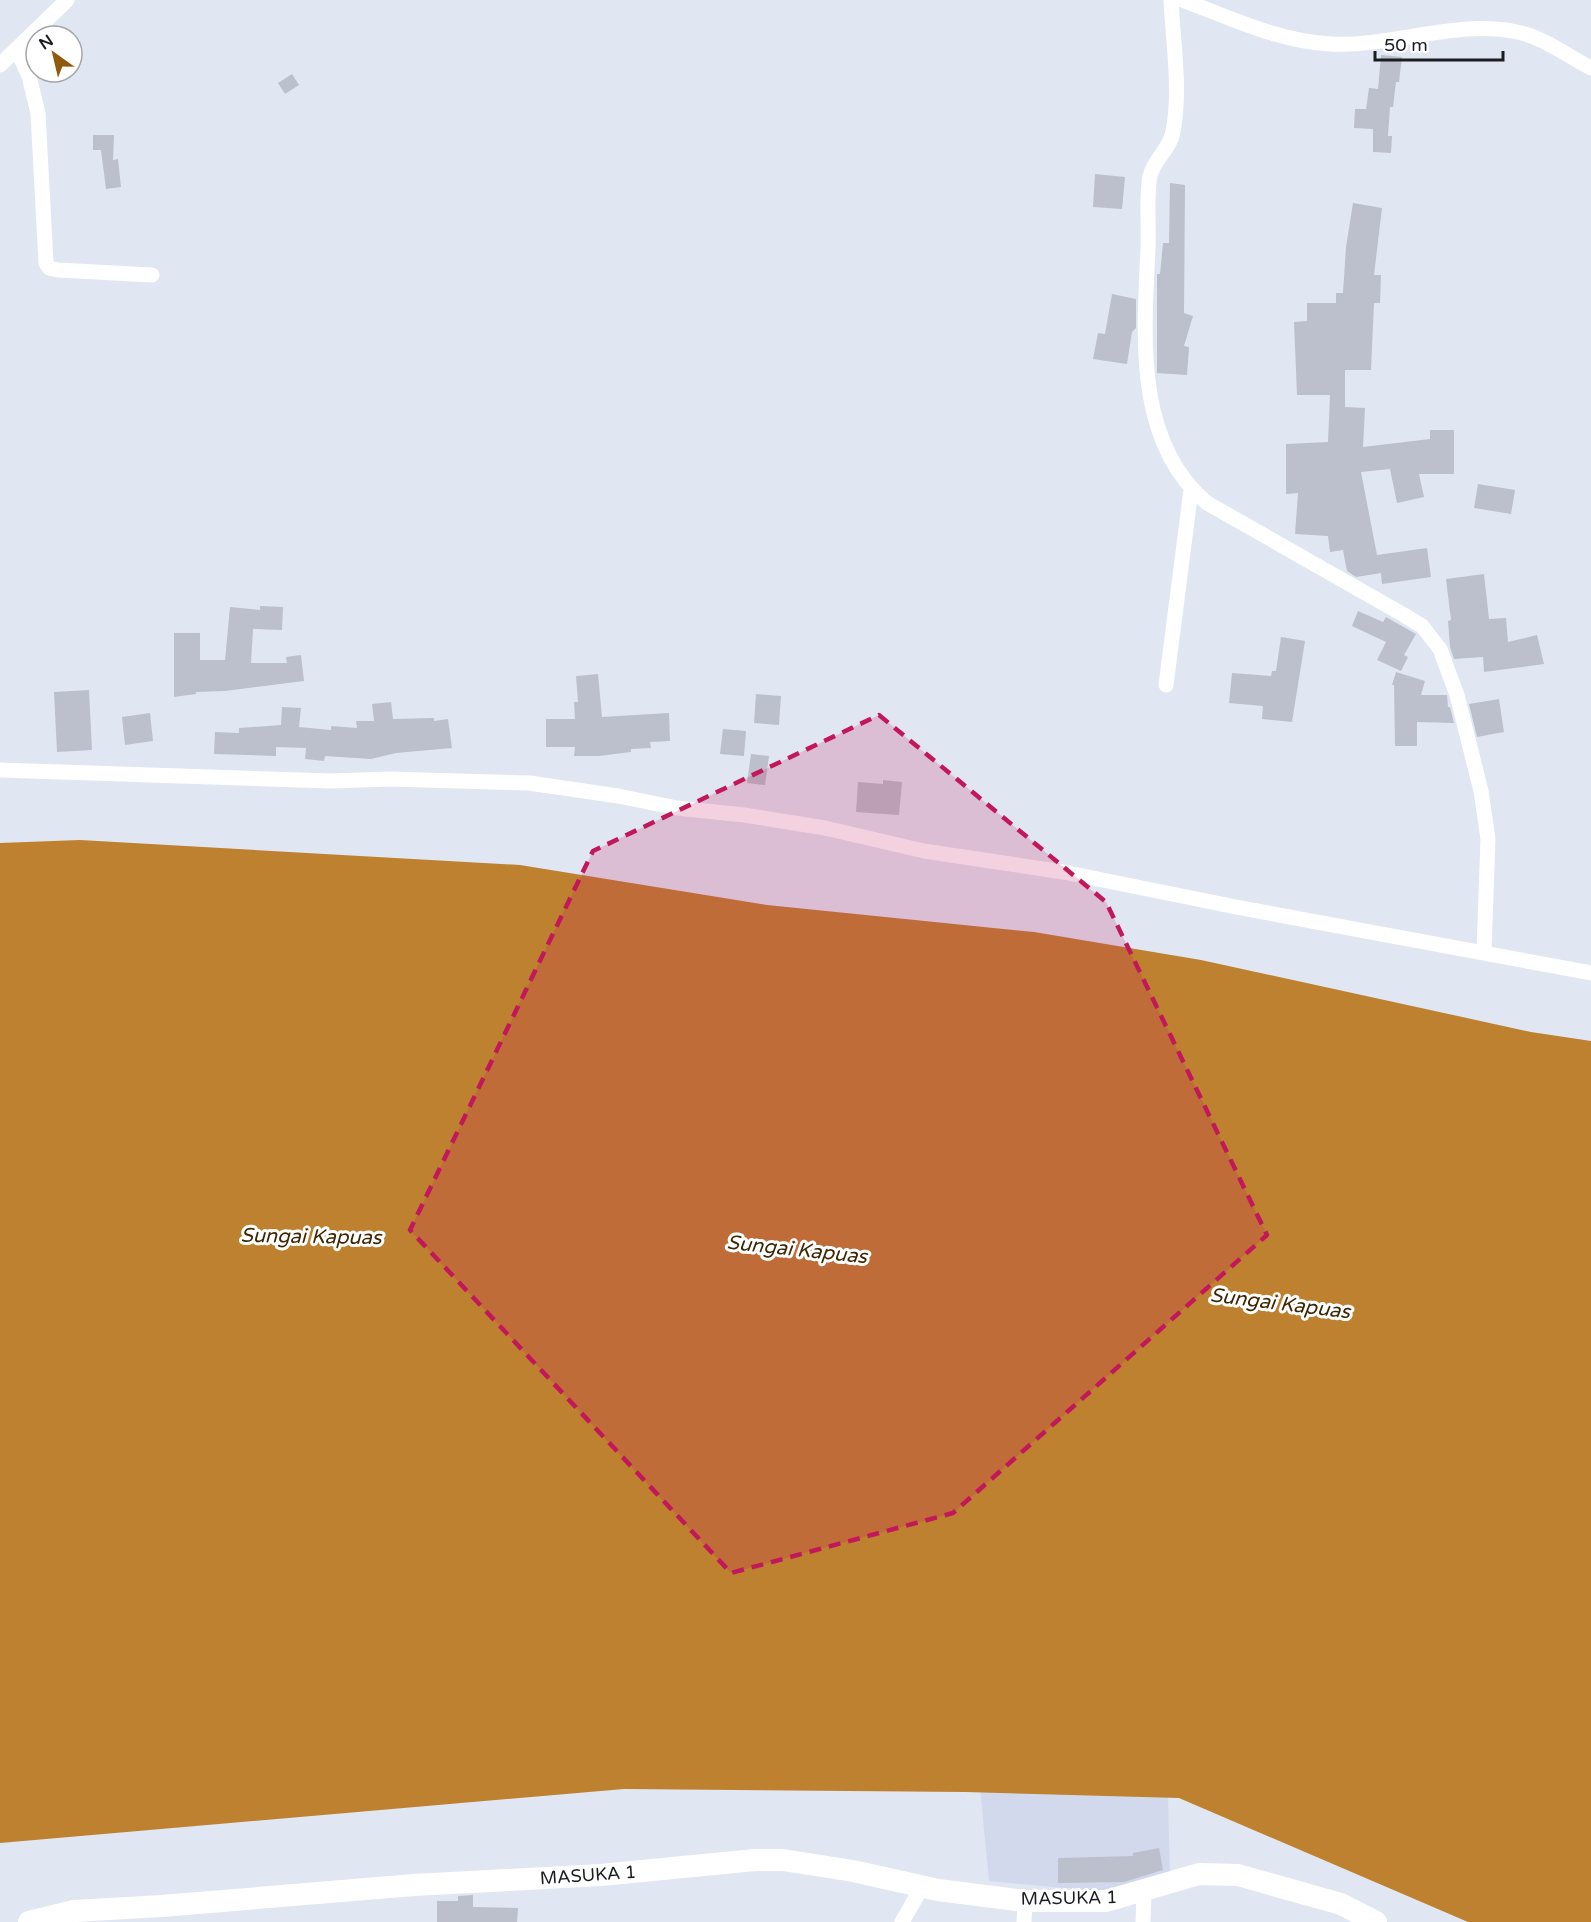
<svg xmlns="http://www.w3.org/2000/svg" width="1591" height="1922" viewBox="0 0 1591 1922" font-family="'Varela Round',sans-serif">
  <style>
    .built { fill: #d2d9ed }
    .water { fill: #be8130 }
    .building { fill: #bbc0cc }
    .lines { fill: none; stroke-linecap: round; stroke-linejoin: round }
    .street { stroke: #fff; stroke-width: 15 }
    .secondary { stroke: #fff; stroke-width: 22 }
    .marked { fill: #c2185b; fill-opacity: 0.2; stroke: #c2185b; stroke-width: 4.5; stroke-dasharray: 12 8; stroke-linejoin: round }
    .labels { text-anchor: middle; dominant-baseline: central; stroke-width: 6; stroke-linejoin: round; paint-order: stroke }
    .street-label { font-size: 18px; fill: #1b1d21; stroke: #fff }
    .water-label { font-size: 20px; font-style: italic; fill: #3f2603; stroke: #fff }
  </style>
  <rect width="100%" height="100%" fill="#e1e6f3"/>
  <path class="built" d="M1165,1682l5,193 -36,11 -39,5 -106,-10 -18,-187z"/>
  <path class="water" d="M80,840l440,25 247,40 267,27 167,28 330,72 60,9v881h-123l-289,-124 -214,-6 -341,-3 -624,54v-1000z"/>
  <path class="building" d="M1381,55l21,2 -3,25h-3l-3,25h-3l-2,29h4l-1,17 -18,-1v-23l-19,-1 1,-19h11l3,-21 9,1z
    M292,74l7,11 -14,9 -7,-11z
    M93,135h21l-1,25 5,-1 3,28 -15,2 -5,-39h-8z
    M1095,174l30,3 -3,32 -29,-2z
    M1170,183l15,2 -1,128 9,3 -9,30 5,1 -2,28 -30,-2v-99h3l3,-31h6z
    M1353,203l29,5 -8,67h7l-1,28h-6l-3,67h-26v37l20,1 -2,39 67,-8v-9h24v44h-35l5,23 -27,6 -7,-34 -29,3 16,83 50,-7 4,29 -49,7 -1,-11 -25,4 -9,-6 -4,-21 -13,2 -2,-16 -33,-2 3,-41 -12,1v-50l42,-2 2,-47h-33l-3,-73 13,-1v-18h29v-10h7l3,-46z
    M1112,294l24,5v29l-4,4 -5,32 -34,-5 5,-26 7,1z
    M1478,484l37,6 -4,24 -37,-6z
    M1484,574l5,45 17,-1 2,24 29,-7 7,29 -60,8 -1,-15 -29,2 -4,-12 -2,-26 3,-1 -5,-41z
    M260,606l23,1 -1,23 -29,-1 -2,34h36l-1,-6 15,-2 3,26 -79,10 -29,1v2l-22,3v-64h26v27h25l5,-53 30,3z
    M1358,611l25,11 3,-5 30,17 -12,21 4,2 -7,14 -24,-11 9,-18 -34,-16z
    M1281,637l24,4 -13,81 -30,-3 1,-13 -34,-3 3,-30 39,3 1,-5h4z
    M1396,672l29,9 -4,14h26l1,12h2l4,16 -37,-1v24h-22l-1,-61h-2z
    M598,674l4,43 67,-4 1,28 -20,1 1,6 -20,1v3l-32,4h-25l1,-9h-29v-28h29l-1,-17h4l-2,-26z
    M89,690l3,60 -35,2 -3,-60z
    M756,694l25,2 -2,29 -25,-2z
    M1499,699l5,33 -27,5 -8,-33z
    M391,702l2,17 41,-1v3l14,-2 4,29 -56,5 -25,6 -46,-3 -1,5 -19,-2 1,-11 -30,-1v9l-62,-2 1,-22 24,1v-5l42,-3 1,-18 19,1 -2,19 32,3v-4l26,2 -1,-7h18l-2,-17z
    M150,713l3,28 -28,4 -3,-28z
    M723,729l23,2 -2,25 -24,-2z
    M751,754l18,2 -4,29 -18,-2z
    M883,780l19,2 -3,33 -43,-3 2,-30 25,2z
    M1159,1848l4,22 -39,12 -66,1v-25l75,-2v-3z
    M473,1895v12l45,1 -1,14h-80v-21h21v-5z"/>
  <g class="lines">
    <path class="street" d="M1171,0c2,42 10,90 2,132 -3,17 -19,27 -23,44 -4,20 -1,50 -2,72 -4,87 -14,194 59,255l197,112 18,11 18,23 17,46 24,96 7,48 -4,112
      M1182,0c49,18 95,41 149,44 62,3 125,-25 186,-12 27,5 50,24 74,36
      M17,50l12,26 9,37 8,150 3,5 9,2 94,5
      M0,65l67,-65
      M1166,685l25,-195
      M0,770l330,11 60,-2 139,4 89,13 59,12 67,7 81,13 99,23 139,21 173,35 355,66
      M902,1922l20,-35
      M1024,1922l1,-21
      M1143,1922l1,-30"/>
    <path class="secondary" d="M29,1922l45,-11 88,-5 252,-21 187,-10 154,-15h28l70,11 85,19 87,11h81l93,-27 39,1 103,29 35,18"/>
  </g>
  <path class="marked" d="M879,715l227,187 161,333 -314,278 -222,60 -321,-343 183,-379z"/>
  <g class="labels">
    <g class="street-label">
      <text transform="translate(588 1875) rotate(-4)">MASUKA 1</text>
      <text transform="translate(1069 1898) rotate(-1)">MASUKA 1</text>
    </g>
    <g class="water-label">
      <text transform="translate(311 1237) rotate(1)">Sungai Kapuas</text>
      <text transform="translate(797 1250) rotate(6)">Sungai Kapuas</text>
      <text transform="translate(1280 1304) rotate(7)">Sungai Kapuas</text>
    </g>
  </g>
  <g transform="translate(54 54) rotate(326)"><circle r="28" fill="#ffffff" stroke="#a4a5a6" stroke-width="1.5"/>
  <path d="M0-4.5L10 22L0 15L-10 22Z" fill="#8f5b0b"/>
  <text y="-9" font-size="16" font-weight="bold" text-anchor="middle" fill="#1b1d21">N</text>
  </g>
  <path d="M1375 51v9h128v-9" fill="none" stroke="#1b1d21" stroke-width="3"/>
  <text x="1384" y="51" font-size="18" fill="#1b1d21" stroke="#ffffff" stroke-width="4.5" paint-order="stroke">50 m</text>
</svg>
